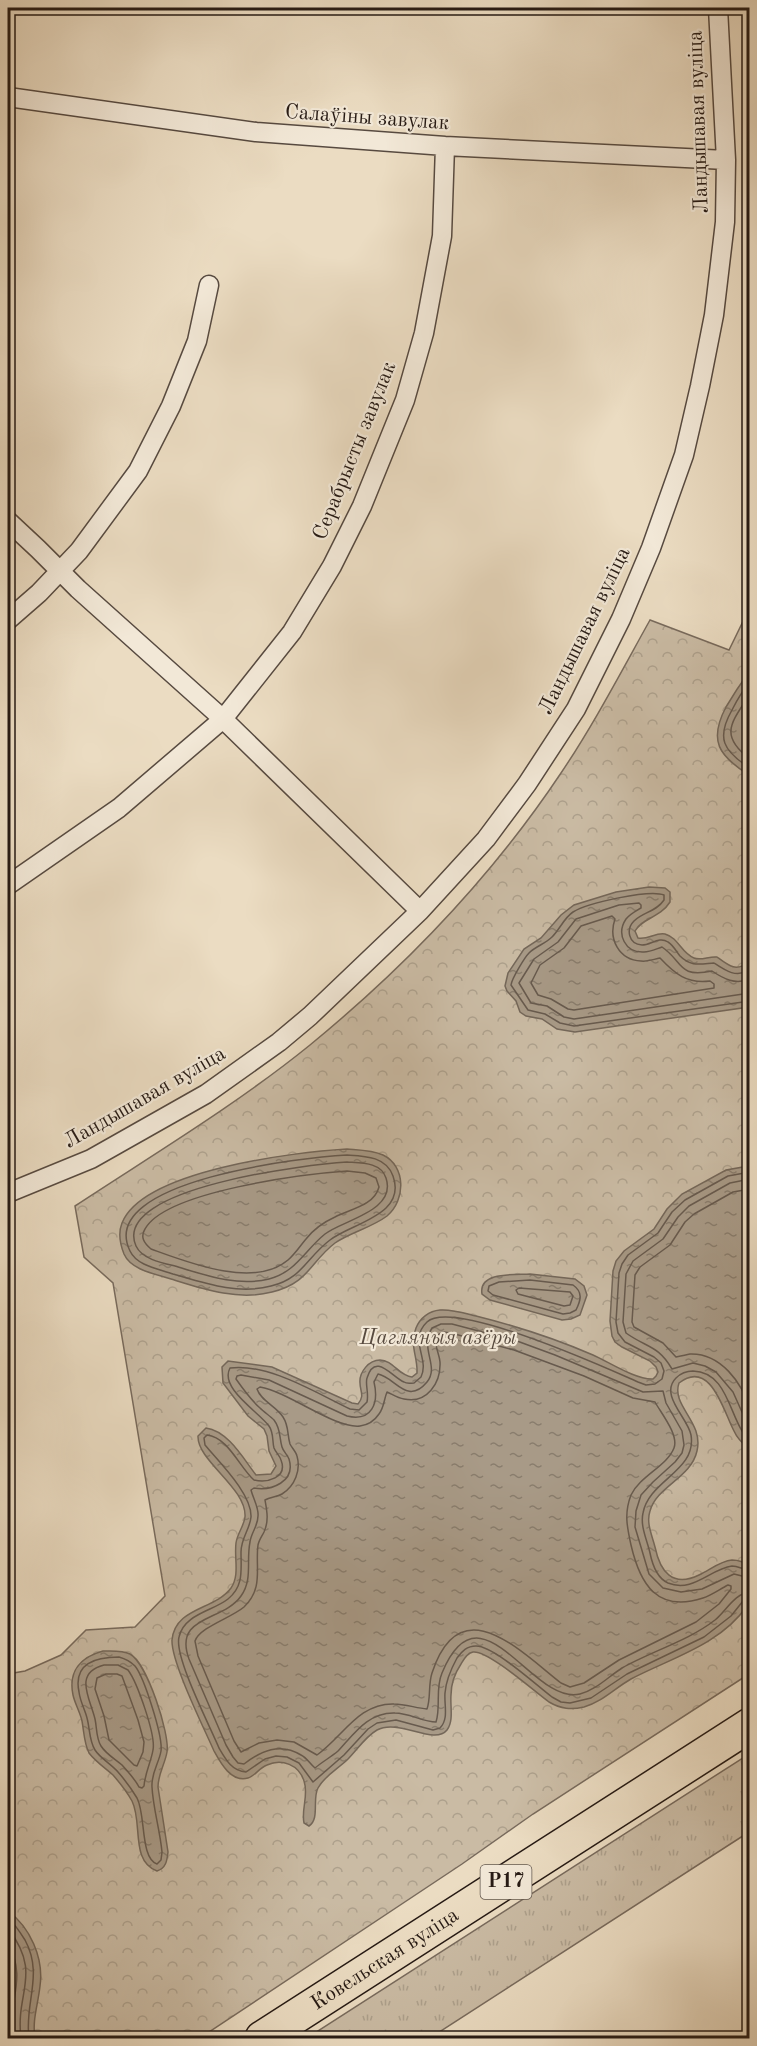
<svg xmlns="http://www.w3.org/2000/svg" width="757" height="2046" viewBox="0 0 757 2046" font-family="'Old Standard TT',serif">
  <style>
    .grass { fill: url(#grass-tufts); stroke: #786a5c; stroke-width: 1.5 }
    .forest { fill: url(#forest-crowns); stroke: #786a5c; stroke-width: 1.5 }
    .water { fill: url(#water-ripples); stroke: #746759; stroke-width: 1.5 }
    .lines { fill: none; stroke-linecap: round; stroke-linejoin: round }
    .shore { stroke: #675a4e; stroke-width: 1.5 }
    .street-casing { stroke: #574a40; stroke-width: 21 }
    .highway-casing { stroke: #261a14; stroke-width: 36 }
    .street { stroke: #f2e8d7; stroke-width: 18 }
    .highway { stroke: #ebdcc2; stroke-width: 33 }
    .labels { text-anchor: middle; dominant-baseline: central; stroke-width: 4.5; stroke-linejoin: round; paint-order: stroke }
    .shield { fill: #f2e8d7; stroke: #63584e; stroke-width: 1.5 }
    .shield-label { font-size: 20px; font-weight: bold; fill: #261a14 }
    .street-label { font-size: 21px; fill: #261a14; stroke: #f2e8d7 }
    .park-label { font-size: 21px; font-style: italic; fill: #574a3f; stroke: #f2e8d7 }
  </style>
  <defs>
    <pattern id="grass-tufts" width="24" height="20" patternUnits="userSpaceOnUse" patternTransform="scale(1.5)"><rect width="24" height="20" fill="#cabba4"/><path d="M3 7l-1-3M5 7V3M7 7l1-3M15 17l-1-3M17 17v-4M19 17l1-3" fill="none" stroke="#ada08c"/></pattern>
    <pattern id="forest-crowns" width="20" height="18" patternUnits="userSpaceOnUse" patternTransform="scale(1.5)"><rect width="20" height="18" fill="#cabba4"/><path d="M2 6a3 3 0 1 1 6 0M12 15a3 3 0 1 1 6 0" fill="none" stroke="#ada08c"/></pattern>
    <pattern id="water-ripples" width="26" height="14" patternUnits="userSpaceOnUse" patternTransform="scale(1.5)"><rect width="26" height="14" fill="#a89a87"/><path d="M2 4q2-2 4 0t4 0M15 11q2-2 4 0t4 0" fill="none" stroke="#897d6d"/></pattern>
  </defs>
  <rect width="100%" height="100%" fill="#ebdcc2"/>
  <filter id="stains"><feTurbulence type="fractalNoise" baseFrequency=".00333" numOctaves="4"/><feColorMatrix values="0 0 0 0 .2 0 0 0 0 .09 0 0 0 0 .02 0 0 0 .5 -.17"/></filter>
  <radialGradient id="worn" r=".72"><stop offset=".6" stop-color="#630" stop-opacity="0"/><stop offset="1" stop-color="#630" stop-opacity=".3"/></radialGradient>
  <path class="grass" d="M749,1754v78l-319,206h-123z"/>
  <path class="forest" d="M749,609v1065l-216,140 -71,50 -262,174h-192v-364l17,-3 36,-16 25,-25 49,-3 30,-31 -52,-313 -29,-26 -9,-51c79,-52 161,-101 235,-161 95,-78 183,-170 251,-272 33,-49 60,-101 89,-153l79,30z"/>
  <path class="water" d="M749,672v103c-30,-19 -41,-34 -23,-68 7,-12 15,-24 23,-35z
    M649,887l16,1 5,4v10c-10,16 -28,16 -35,29l3,7c10,2 18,-6 27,-4 14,4 16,19 29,24 7,3 15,-2 23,-1 12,9 19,15 32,5v45l-174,25 -18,-3 -15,-10 -16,-3 -6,-4 -4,-11 -9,-10 -2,-5 3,-13 16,-24 17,-11 20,-23 13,-10 42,-13z
    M347,1149c12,1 25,1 36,6 23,11 23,45 4,61 -16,12 -36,16 -52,27 -25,19 -26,40 -63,49 -34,9 -69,-3 -101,-13 -16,-5 -40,-9 -47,-25 -4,-10 -6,-21 -2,-31 21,-53 174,-71 225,-74z
    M749,1166v283c-6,-5 -12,-11 -15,-18 -10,-18 -23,-73 -55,-48 -8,23 25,39 18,68 -6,27 -40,35 -47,60 -4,12 2,24 5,36 5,24 17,41 44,28 11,-5 21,-14 33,-15 7,0 12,2 17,6 1,11 4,31 -2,40 -27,39 -76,52 -116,73 -16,9 -29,23 -47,28 -13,3 -23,2 -35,-5 -14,-10 -61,-52 -76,-50 -6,1 -9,7 -12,12 -6,9 -10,20 -10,31 -1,11 3,26 -4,35 -13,16 -48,-12 -70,0 -12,7 -20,20 -29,29 -10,10 -23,16 -30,29 -6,11 2,31 -9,38l-5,-3c-3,-14 5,-28 0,-42 -5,-16 -22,-23 -37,-16 -8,3 -12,11 -19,13 -17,5 -28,-16 -34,-27 -10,-23 -43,-89 -42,-111 3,-33 43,-30 59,-52 9,-13 3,-30 5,-45 1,-9 8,-17 9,-26 2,-29 -48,-56 -47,-81l8,-8c22,3 37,30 50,47l15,-1 5,-8 -7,-15 -2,-15 -3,-7 -16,-13 -25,-33 -1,-16 6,-6 44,6 80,36 6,1c7,-8 2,-13 2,-21 -1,-11 9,-23 20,-23 13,0 19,16 32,17l5,-4c1,-16 -8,-28 -1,-45 4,-10 13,-17 24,-18 12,-1 24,3 36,6 40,10 80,23 117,39 16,7 43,25 60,24l3,-3 2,-4 -2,-5 -6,-6 -28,-14 -7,-5 -3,-6 -2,-15 3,-50 3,-10 8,-10 30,-22 13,-20 15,-15 44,-24z
    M530,1274l45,5 9,7 3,9 -7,20 -9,4 -9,1 -72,-20 -8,-6c-4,-23 34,-19 48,-20z
    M103,1651c9,0 19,-1 27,3 17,9 40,80 37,98 -2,12 -9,22 -9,35l10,65c-1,9 -2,16 -11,19 -27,-10 -14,-48 -25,-70 -5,-9 -12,-18 -19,-26 -8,-7 -18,-14 -24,-22 -5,-10 -5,-21 -7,-32 -2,-9 -7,-17 -9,-26 -5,-24 8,-38 30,-44z
    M8,1911c22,16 36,47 32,75 -2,19 -8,34 -5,52h-27z"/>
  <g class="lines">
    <path class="shore" d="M750,682c-7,8 -13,18 -18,28 -16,28 -9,41 18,58
      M750,694c-18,28 -32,41 0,65
      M612,916l3,3c-7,20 4,41 26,42 7,1 13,-2 19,-3 15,16 27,26 50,23l4,3v4l-140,22 -6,-1 -17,-10 -13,-4 -7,-12 9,-18 24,-17 17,-22z
      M750,970c-14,8 -24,1 -36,-7 -14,1 -23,4 -34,-7 -4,-5 -7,-11 -12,-14 -9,-6 -17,3 -26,3 -14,-1 -16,-16 -8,-24 9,-9 22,-9 30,-21v-5c-14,-6 -77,8 -91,17 -9,6 -13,17 -21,25 -7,7 -16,9 -23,16 -4,4 -17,25 -18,32l17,25 17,4 15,9 14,3 176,-25
      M750,979c-15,6 -26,0 -38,-8 -35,7 -28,-9 -50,-24 -6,2 -12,5 -18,5 -19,1 -28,-18 -18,-33 4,-5 10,-8 15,-11v-3l-2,-2 -20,2 -43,14 -18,23 -24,17 -15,24 12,20 16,3 17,11 10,2 176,-26
      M347,1155c17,1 39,1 46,21 14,39 -41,47 -63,64 -23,17 -28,39 -59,46 -33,9 -67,-3 -98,-12 -14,-5 -36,-8 -43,-23 -35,-71 177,-94 217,-96z
      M347,1162c14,1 34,0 39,16 11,33 -43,42 -61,56 -20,16 -29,38 -56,45 -32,8 -64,-4 -94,-13 -13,-3 -33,-7 -39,-20 -26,-59 177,-82 211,-84z
      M347,1171l18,2 11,5 3,9c-5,19 -29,22 -44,30 -11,5 -22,13 -29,22 -6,7 -11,15 -18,21 -34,29 -101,2 -137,-11 -7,-6 -11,-12 -6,-20 21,-38 160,-55 202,-58z
      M750,1172l-22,4 -43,24 -13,12 -14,21 -30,22 -6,9 -3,9 -3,49 2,11 7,9 29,15 7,6 3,8 -2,8 -7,5 -9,1 -8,-3c-32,-14 -185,-84 -211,-60 -19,18 3,37 -6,55l-7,6c-4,0 -7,1 -10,-1 -11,-4 -29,-31 -37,-4 -2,6 2,15 0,24l-8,8 -9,-1c-34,-16 -81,-46 -120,-41 -11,20 29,44 39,58 5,7 3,15 5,22 2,5 6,8 7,12 7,18 -14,23 -27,20 -14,-12 -26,-43 -47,-45l-3,3 1,7c14,17 47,49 46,72 -1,12 -10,21 -10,35 0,18 3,34 -13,47 -15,12 -44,15 -49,38 -5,20 31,89 40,111 7,12 13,23 27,24l19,-13 11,-3 11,1 12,6 14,19 31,-27 24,-26 9,-6 19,-3 37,10 7,-2c9,-9 4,-23 5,-35 1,-13 6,-24 12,-35 5,-7 10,-12 19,-12 18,0 60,39 76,51l9,5 9,1 21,-5 36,-24 77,-37 27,-21 12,-15 7,-2
      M750,1179l-20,4 -41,23 -11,11 -15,22 -30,22 -7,13 -3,48 3,11c21,15 32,12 46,36l21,-6 12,3 11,6 17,20 17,38
      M750,1189l-17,3 -39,22 -9,8 -15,23 -30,22 -5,8 -3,47 2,5 29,16 13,14c5,-1 10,-2 14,-3 31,-1 52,29 60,55
      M530,1280l43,5c10,7 8,15 3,25l-6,3 -7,1 -70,-19 -5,-4 1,-5 10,-4z
      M519,1288l51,4 3,4 -3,9 -6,1 -46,-12 -2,-4z
      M443,1332l8,1 63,17 70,26 49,22 22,4c6,11 24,33 19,46 -7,18 -34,28 -43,47 -7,18 -4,32 0,50 9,39 26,68 72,53 9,-3 17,-9 25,-13l3,1v3l-12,15 -23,18 -77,38 -35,23 -14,4 -9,-4c-41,-32 -101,-96 -129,-10 -4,12 -1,25 -5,36 -11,-1 -22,-5 -33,-5 -36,-1 -51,33 -77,51l-23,-13 -17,-2 -18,3 -18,9 -7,-11 -36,-85 -3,-15c5,-14 36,-23 49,-34 20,-19 11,-40 14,-62 1,-5 4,-9 6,-13 5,-11 3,-21 1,-32 5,-3 12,-3 17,-6 13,-8 19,-24 15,-38 -1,-4 -5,-8 -7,-12 -3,-10 -1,-18 -7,-27 -7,-11 -22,-16 -26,-28l3,-2c29,5 75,42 100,39 8,-1 15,-6 19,-12 5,-6 5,-15 8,-22 5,2 10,6 17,7 23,5 37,-16 36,-37 -1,-11 -7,-16 -2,-27z
      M750,1441c-21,-19 -20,-69 -57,-70 -6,0 -13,3 -17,7 -17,17 12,40 15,57 6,36 -42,45 -48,78 -3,13 4,27 7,40 2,10 7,25 18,30 25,10 42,-14 64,-17 7,0 11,4 18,4
      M750,1578l-16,-4 -32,15 -21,3 -18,-4 -14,-14 -14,-47 1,-16 5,-16 12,-13 22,-20 7,-9 2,-8 -2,-14 -16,-28 -3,-12 -20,1 -88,-37 -38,-14 -65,-17h-11l-9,4c-13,21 8,38 -5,54 -20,24 -32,-5 -49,-8l-4,8c5,21 -2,40 -27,34l-78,-36 -28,-5 -4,1 -1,3c7,10 15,21 24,29 4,4 10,8 14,12 7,9 5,17 8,27 1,4 5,7 7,12 7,23 -18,32 -35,29l-3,2c2,8 8,18 7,26 0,10 -7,17 -8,26 -4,19 3,37 -9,54 -18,26 -68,19 -52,63l37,86 7,12 5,6 6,1c17,-13 36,-22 57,-9 6,3 9,9 14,13 7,-6 16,-11 23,-17 16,-17 30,-39 57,-38 14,0 28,9 41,9 5,-15 -1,-33 6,-49 39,-94 90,33 138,21 16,-4 28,-17 42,-26 30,-17 66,-27 93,-48 11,-9 20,-27 35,-28
      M119,1657c7,2 11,4 16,9 9,11 28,70 26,85 -2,12 -10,22 -9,36 1,21 8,43 10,65l-1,8 -4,4c-17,-6 -11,-49 -20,-66 -6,-10 -12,-18 -19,-26 -7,-8 -18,-14 -23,-22 -6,-10 -5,-21 -8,-32 -2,-8 -7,-17 -8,-26 -6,-29 17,-35 40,-35z
      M104,1665h14l10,5c9,12 28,65 25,80 -2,12 -8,23 -9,36l-2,2 -3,-1c-4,-8 -11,-15 -17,-22 -7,-6 -16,-11 -21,-19 -5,-8 -4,-18 -6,-27 -5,-21 -22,-46 9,-54z
      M106,1674h11l5,2 16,44 6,22 -1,10 -6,14 -3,-1 -25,-25 -5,-24 -9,-27 2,-11z
      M8,1918c7,6 12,14 17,22 19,35 -1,63 4,98
      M8,1928c35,47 7,63 13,110
      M8,1943c20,37 -1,58 4,95"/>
    <defs>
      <path id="street" d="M8,97l248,35 189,14 281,14
        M8,521l30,28 40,40 145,130 197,192
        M8,620l31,-27 40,-42 59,-80 33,-65 26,-65 12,-56
        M8,885l111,-77 104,-89 69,-87 40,-66 30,-60 43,-106 19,-67 18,-97 3,-90
        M8,1193l83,-34 115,-65 73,-52 31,-26 110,-105 66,-72 41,-55 49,-75 45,-90 30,-71 33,-93 16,-69 14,-71 11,-93 1,-62 -8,-152"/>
      <g id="highway">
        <path id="s1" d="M262,2038l488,-313"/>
      </g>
    </defs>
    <use href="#street" class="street-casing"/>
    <use href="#highway" class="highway-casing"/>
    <use href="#street" class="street"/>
    <use href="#highway" class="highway"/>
  </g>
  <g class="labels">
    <rect class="shield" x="480.5" y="1865" width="51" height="34" rx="4.5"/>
    <g class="shield-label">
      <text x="506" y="1882">Р17</text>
    </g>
    <g class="street-label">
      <text transform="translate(367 118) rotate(4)">Салаўіны завулак</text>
      <text transform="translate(699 122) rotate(-92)">Ландышавая вуліца</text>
      <text transform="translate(355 451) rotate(-68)">Серабрысты завулак</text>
      <text transform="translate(585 631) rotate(-64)">Ландышавая вуліца</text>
      <text transform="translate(145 1098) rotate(-30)">Ландышавая вуліца</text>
      <text stroke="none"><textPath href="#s1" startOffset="146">Ковельская вуліца</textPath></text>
    </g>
    <g class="park-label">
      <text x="438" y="1338">Цагляныя азёры</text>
    </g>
  </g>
  <rect width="757" height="2046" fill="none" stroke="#ebdcc2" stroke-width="30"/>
  <rect x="9" y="9" width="739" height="2028" fill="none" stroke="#261a14" stroke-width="3"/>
  <rect x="15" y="15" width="727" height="2016" fill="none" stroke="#261a14" stroke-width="1.5"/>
  <rect width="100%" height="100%" filter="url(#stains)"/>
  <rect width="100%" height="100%" fill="url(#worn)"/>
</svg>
